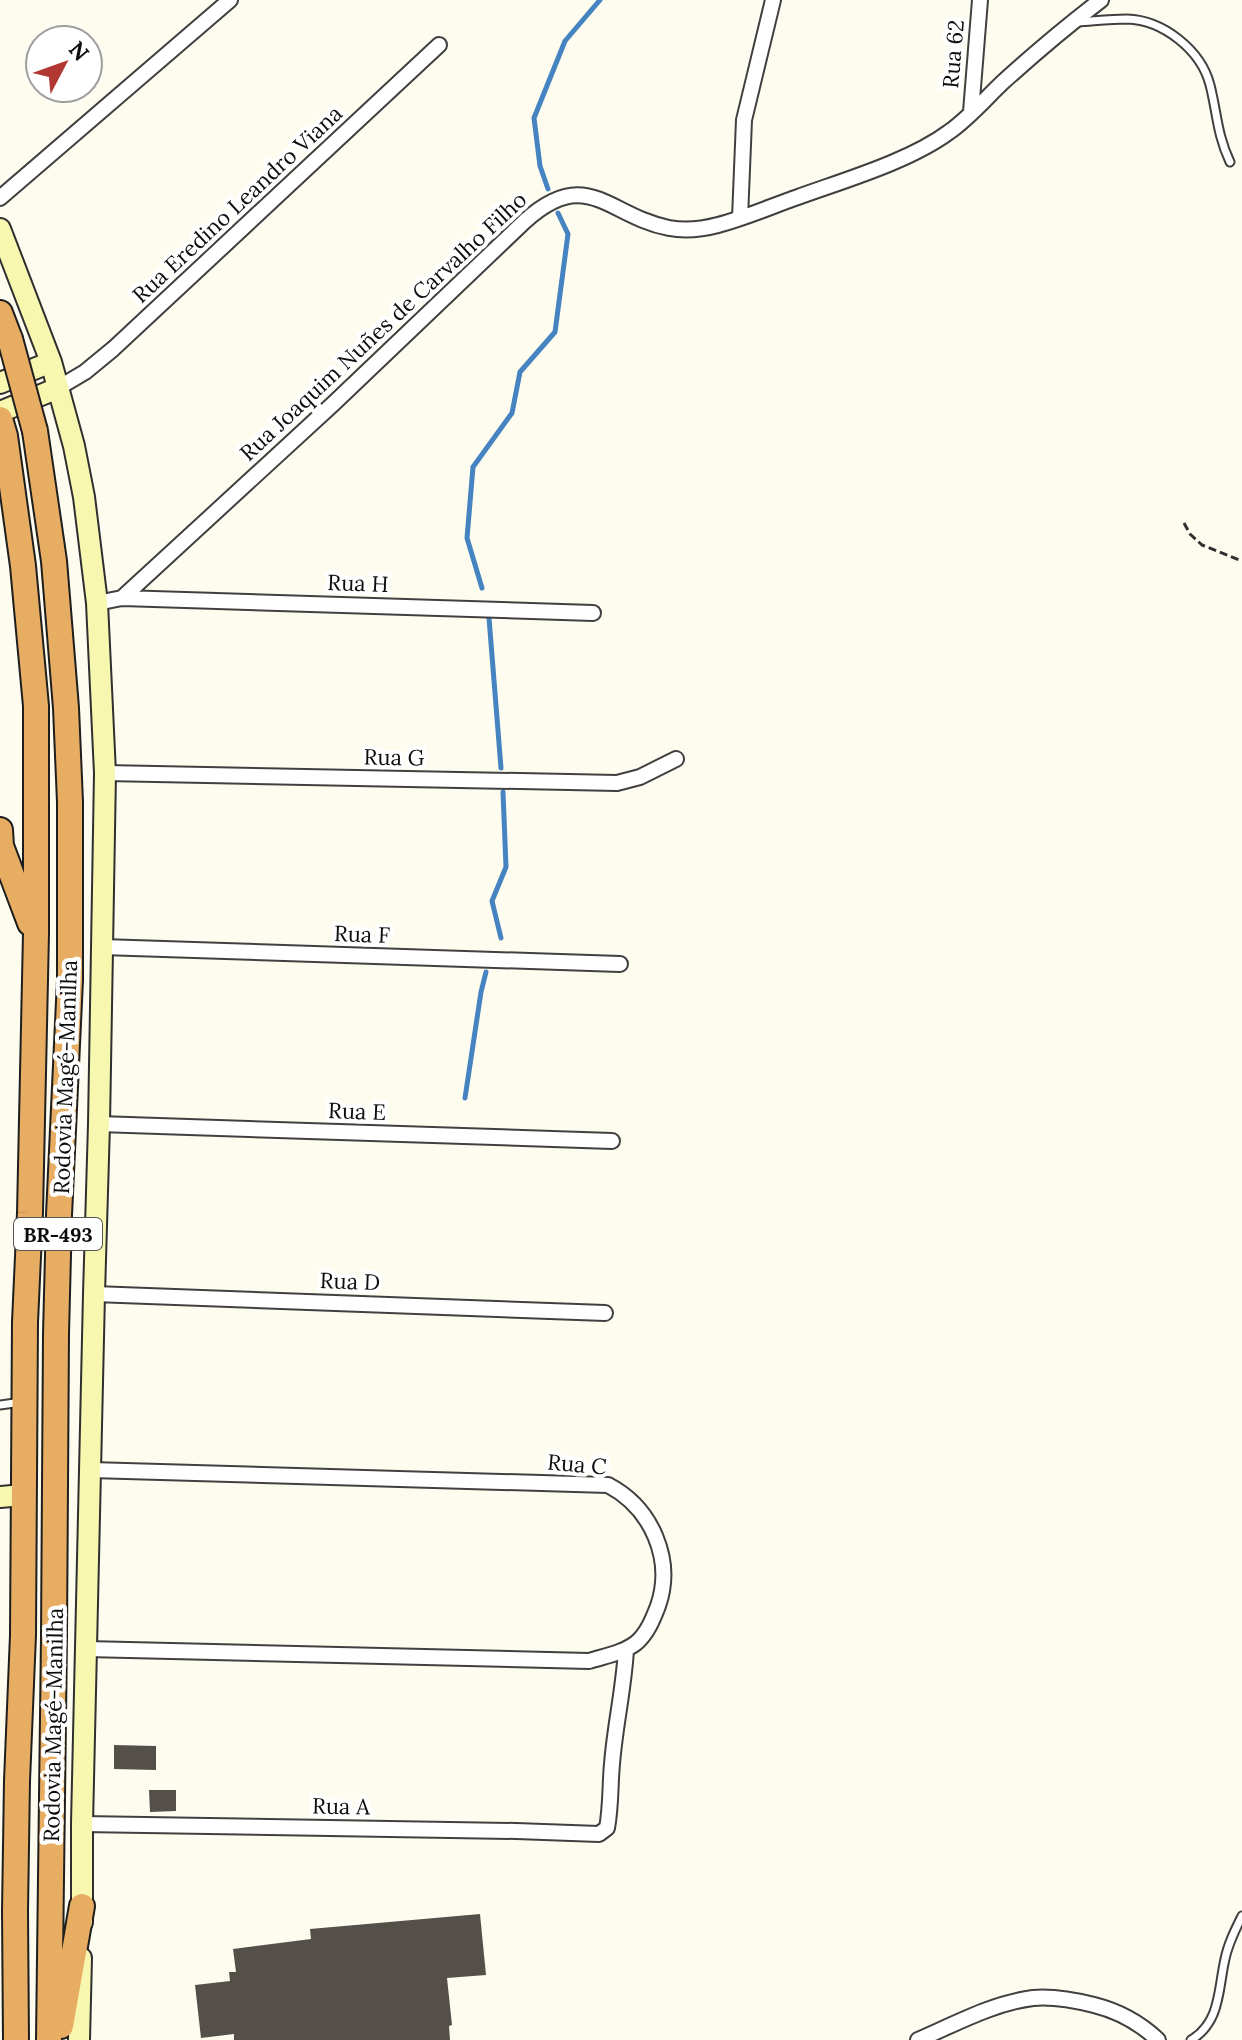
<svg xmlns="http://www.w3.org/2000/svg" width="1242" height="2040" viewBox="0 0 1242 2040" font-family="Lora,serif">
  <style>
    .lines { fill: none; stroke-linecap: round; stroke-linejoin: round }
    .stream { stroke: #4583c1; stroke-width: 5 }
    .building { fill: #554f4a }
    .lane-casing { stroke: #404040; stroke-width: 11 }
    .street-casing { stroke: #404040; stroke-width: 18 }
    .secondary-casing { stroke: #2f2f2f; stroke-width: 24 }
    .highway-casing { stroke: #1e1e1e; stroke-width: 28 }
    .path { stroke: #2f2f2f; stroke-width: 3; stroke-dasharray: 8 4; stroke-linecap: butt }
    .lane { stroke: #fff; stroke-width: 7 }
    .street { stroke: #fff; stroke-width: 14 }
    .secondary { stroke: #f8f7b0; stroke-width: 20 }
    .highway { stroke: #e7ad63; stroke-width: 24 }
    .highway-bridge-casing { stroke: #1e1e1e; stroke-width: 28; stroke-linecap: butt }
    .highway-bridge { stroke: #e7ad63; stroke-width: 24 }
    .labels { text-anchor: middle; dominant-baseline: central; stroke-width: 8; stroke-linejoin: round; paint-order: stroke }
    .shield { fill: #fff; stroke: #565656; stroke-width: 2 }
    .shield-label { font-size: 20px; font-weight: bold; fill: #0d0d0d }
    .street-label { font-size: 22px; fill: #0d0d0d; stroke: #fff }
  </style>
  <rect width="100%" height="100%" fill="#fdfcef"/>
  <g class="lines">
    <path class="stream" d="M548,189l-8,-23 -6,-48 31,-77 35,-41
      M482,588l-15,-50 6,-71 39,-54 8,-41 35,-40 13,-98 -10,-21
      M489,618l12,150
      M501,938l-9,-37 14,-34 -3,-75
      M465,1098l16,-106 5,-20"/>
  </g>
  <path class="building" d="M114,1745l42,1v24l-42,-1z
    M149,1790h27v21l-26,1z
    M480,1914l6,61 -39,3 5,47 -3,1 1,14h-216v-6l-33,4 -6,-53 35,-4 -1,-9h7l-3,-23 78,-10 -1,-10z"/>
  <g class="lines">
    <defs>
      <path id="lane" d="M1078,22c16,-1 33,-3 49,-3 36,1 74,31 83,66 7,27 7,50 20,77
        M0,1405l22,-3
        M1191,2040c30,-18 27,-51 34,-81 3,-15 10,-29 17,-43"/>
      <path id="street" d="M971,112l9,-112
        M0,198l230,-198
        M740,218l4,-98 29,-120
        M58,388l27,-16 28,-23 326,-304
        M122,598l471,15
        M97,603l25,-5 211,-194 192,-183c62,-56 83,-5 144,7 16,3 34,1 49,-3 27,-7 54,-19 80,-28 47,-17 112,-36 151,-65 20,-14 36,-33 54,-50 32,-29 64,-56 98,-82
        M105,773l512,10 23,-6 36,-18
        M102,947l518,17
        M99,1124l513,17
        M94,1294l511,19
        M86,1649l503,12c16,-5 34,-8 47,-18 11,-9 17,-24 22,-37 16,-46 -6,-98 -50,-121l-517,-15
        M82,1824l434,7 83,3 8,-6c4,-21 3,-43 5,-64 3,-39 12,-76 14,-115
        M918,2040c37,-16 75,-37 115,-42 20,-2 41,2 61,7 24,6 46,18 64,35"/>
      <path id="secondary" d="M0,229l51,133 23,84 10,51 13,106 8,170 -6,351 -5,170 -12,530v98
        M0,383l51,-21
        M0,412l58,-24
        M0,1497l23,-2
        M79,2040l2,-82"/>
      <path id="highway" d="M0,313l10,26
        M0,419l5,17 18,130 13,140v227l-6,280 -5,109 -2,313 -6,146 -2,130 1,129
        M35,431l19,130 12,147 4,94v178l-11,235 -3,119 -2,302 -5,404
        M0,830l1,16 29,77
        M61,2026l21,-120"/>
    </defs>
    <use href="#lane" class="lane-casing"/>
    <use href="#street" class="street-casing"/>
    <use href="#secondary" class="secondary-casing"/>
    <use href="#highway" class="highway-casing"/>
    <path class="path" d="M1184,523l6,11 12,11 40,16"/>
    <use href="#lane" class="lane"/>
    <use href="#street" class="street"/>
    <use href="#secondary" class="secondary"/>
    <use href="#highway" class="highway"/>
    <defs>
      <path id="highway-bridge" d="M10,339l25,92"/>
    </defs>
    <use href="#highway-bridge" class="highway-bridge-casing"/>
    <use href="#highway-bridge" class="highway-bridge"/>
  </g>
  <g class="labels">
    <rect class="shield" x="14" y="1218" width="88" height="32" rx="6"/>
    <g class="shield-label">
      <text x="58" y="1234">BR-493</text>
    </g>
    <g class="street-label">
      <text transform="translate(953 54) rotate(-85)">Rua 62</text>
      <text transform="translate(237 204) rotate(-43)">Rua Eredino Leandro Viana</text>
      <text transform="translate(383 326) rotate(-43)">Rua Joaquim Nuñes de Carvalho Filho</text>
      <text transform="translate(358 583) rotate(2)">Rua H</text>
      <text transform="translate(394 757) rotate(1)">Rua G</text>
      <text transform="translate(362 934) rotate(2)">Rua F</text>
      <text transform="translate(65 1077) rotate(-88)">Rodovia Magé-Manilha</text>
      <text transform="translate(357 1111) rotate(2)">Rua E</text>
      <text transform="translate(350 1281) rotate(2)">Rua D</text>
      <text transform="translate(577 1464) rotate(5)">Rua C</text>
      <text transform="translate(53 1725) rotate(-89)">Rodovia Magé-Manilha</text>
      <text transform="translate(341 1806) rotate(1)">Rua A</text>
    </g>
  </g>
  <g transform="translate(64 64) rotate(49)"><circle r="38" fill="#ffffff" stroke="#9e9e9e" stroke-width="2"/>
  <path d="M0-6L14 30L0 20L-14 30Z" fill="#b13832"/>
  <text y="-12" font-size="22" font-weight="bold" text-anchor="middle" fill="#0d0d0d">N</text>
  </g>
</svg>
